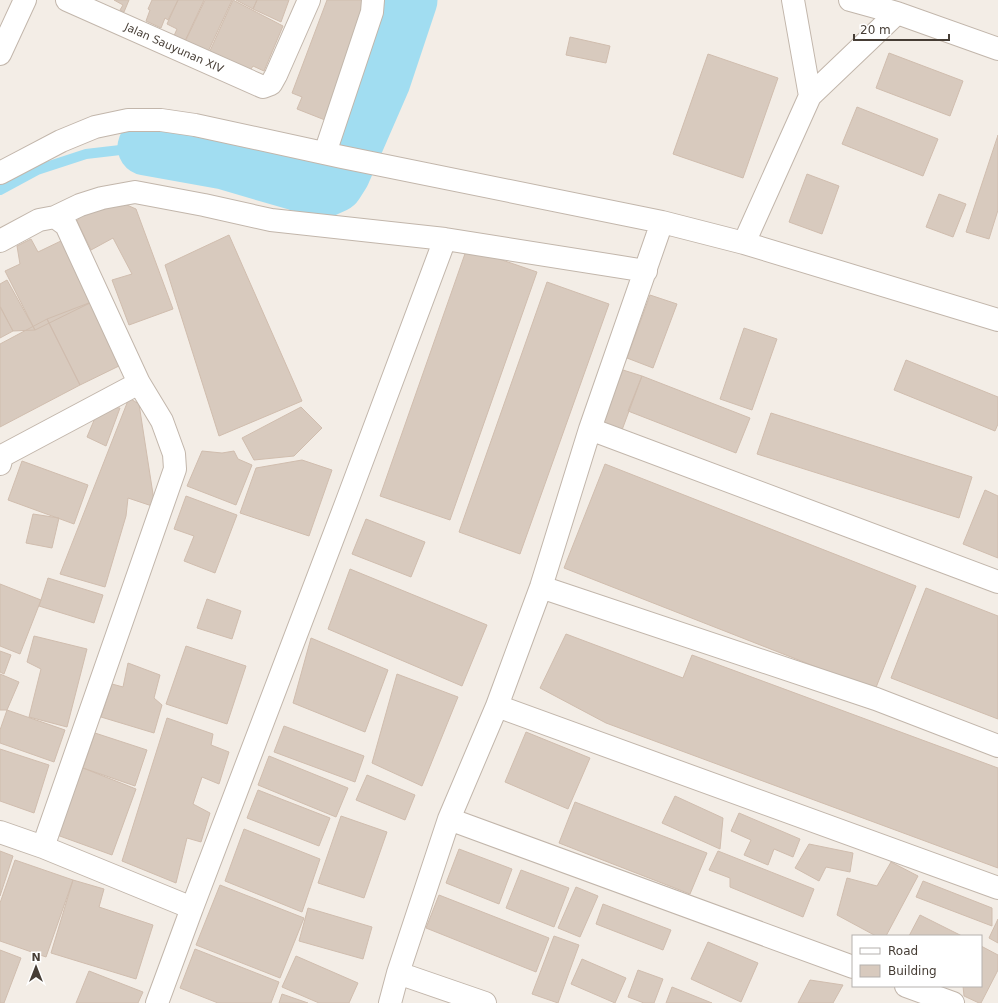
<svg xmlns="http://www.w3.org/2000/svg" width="998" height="1003" viewBox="0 0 998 1003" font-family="'DejaVu Sans',sans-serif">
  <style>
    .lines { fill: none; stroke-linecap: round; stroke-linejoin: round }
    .stream { stroke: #a1ddf1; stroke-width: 10 }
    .river { stroke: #a1ddf1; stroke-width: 57 }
    .building { fill: #d8cabe; stroke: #d0bdae }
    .minor-casing { stroke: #c2b6ab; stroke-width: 24 }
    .minor { stroke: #fff; stroke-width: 22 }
    .labels { text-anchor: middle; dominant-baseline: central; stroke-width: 3; stroke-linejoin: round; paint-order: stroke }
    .street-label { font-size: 11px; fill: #463d35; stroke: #fff }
  </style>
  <rect width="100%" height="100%" fill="#f3ede6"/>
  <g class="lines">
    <path class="stream" d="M0,190l37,-20 49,-16 60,-7"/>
    <path class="river" d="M146,147l78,14 72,21 28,7 11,-5 7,-11 40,-92 27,-81"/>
  </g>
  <path class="building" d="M114,0h15l-5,12 -4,-2 3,-5z
    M152,0h26l-10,20 -3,-2 -4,10 -15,-7 4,-11 -2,-1z
    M178,0h26l-20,43 -11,-5 4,-9 -10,-5z
    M205,0h27l-25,54 -22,-12z
    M233,0l50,26 -19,45 -11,-5 -4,6 -40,-19z
    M236,0h21l-4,9z
    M257,0h32l-8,22 -28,-13z
    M327,0h40l-42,120 -28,-11 5,-12 -10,-4z
    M570,37l40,9 -4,17 -40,-8z
    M889,53l74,28 -13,35 -74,-28z
    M708,54l70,24 -35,100 -70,-24z
    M857,107l81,32 -15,37 -81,-32z
    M998,135v75l-9,29 -23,-7z
    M807,174l32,12 -17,48 -33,-12z
    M939,194l27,10 -13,33 -27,-10z
    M113,199l23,10 37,100 -44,16 -17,-45 20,-6 -19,-36 -22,12 -14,-29 12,-18z
    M229,235l73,166 -83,35 -54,-171z
    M31,239l7,13 25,-12 31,61 -59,29 -30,-59 15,-7 -3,-18z
    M467,248l70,24 -87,248 -70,-24z
    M7,280l28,50 -22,1 -13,-25v-22z
    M547,282l62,22 -89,250 -61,-22z
    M650,295l27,9 -24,64 -26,-10z
    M94,301l27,64 -41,20 -33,-66z
    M0,307l13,24 -13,7z
    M47,319l33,66 -80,42v-83z
    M744,328l33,11 -25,71 -32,-11z
    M906,360l92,37v27l-3,7 -101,-41z
    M623,370l19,6 -20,54 -20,-7z
    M642,376l108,42 -14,35 -108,-42z
    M129,398l10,6 16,103 -27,-9 -2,18 -21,71 -45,-13z
    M100,406l20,2 -14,38 -19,-9z
    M301,407l21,21 -28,28 -40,4 -12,-22z
    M771,413l201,64 -13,41 -202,-64z
    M202,451l20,2 12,-2 4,8 14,6 -16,40 -49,-19z
    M302,460l30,10 -23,66 -69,-23 16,-45z
    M22,461l66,24 -14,39 -66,-24z
    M605,464l311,122 -41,104 -311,-122z
    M985,490l13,6v62l-35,-14z
    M186,496l51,19 -22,58 -31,-12 10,-25 -20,-7z
    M33,514l26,4 -7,30 -26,-5z
    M366,519l59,23 -14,35 -59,-23z
    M350,569l137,56 -25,61 -134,-57z
    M48,578l55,17 -9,28 -55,-17z
    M0,584l41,16 -21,54 -20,-8z
    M926,588l72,28v103l-107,-41z
    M207,599l34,12 -9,28 -35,-11z
    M566,634l117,44 9,-23 306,113v100l-392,-145 -66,-35z
    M34,636l53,13 -20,78 -38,-10 12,-48 -14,-7z
    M311,638l77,32 -23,62 -72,-29z
    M186,646l60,20 -19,58 -61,-20z
    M0,651l11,4 -7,19 -4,-2z
    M128,663l32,12 -6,23 8,7 -8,28 -53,-16 11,-33 11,3z
    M0,674l19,8 -12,28h-7z
    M397,674l61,23 -36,89 -50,-23z
    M7,710l58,20 -11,32 -54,-19v-13z
    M167,718l46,16 -2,11 18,7 -10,32 -17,-7 -9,27 17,9 -9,29 -14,-4 -11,45 -54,-22z
    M284,726l80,30 -9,26 -81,-30z
    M526,732l64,26 -22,51 -63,-27z
    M95,733l52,17 -12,36 -52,-18z
    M0,749l49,16 -15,48 -34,-12z
    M269,756l79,32 -12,29 -78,-32z
    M83,768l53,21 -24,66 -55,-20z
    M367,775l48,20 -10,25 -49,-20z
    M258,790l72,28 -11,28 -72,-28z
    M675,796l48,22 -3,31 -58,-26z
    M575,802l132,51 -17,41 -131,-51z
    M739,813l61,26 -7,18 -19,-8 -6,16 -24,-10 7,-15 -20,-9z
    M341,816l46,16 -23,66 -46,-15z
    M244,829l76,30 -18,53 -77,-31z
    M809,844l44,9 -3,19 -24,-5 -7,14 -24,-13z
    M459,849l53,20 -13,35 -53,-21z
    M0,851l13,5 -13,40z
    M718,851l96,38 -11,28 -73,-30v-9l-21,-8z
    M15,860l58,20 -27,77 -46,-16v-38z
    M891,862l27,14 -32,60h-10l-39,-21 10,-37 30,8z
    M521,870l48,18 -15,39 -48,-19z
    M73,880l31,9 -5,18 54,18 -17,54 -85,-26z
    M923,881l69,27v18l-76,-29z
    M220,885l84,33 -24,60 -84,-33z
    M576,887l22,9 -18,41 -22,-9z
    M439,895l110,43 -13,34 -110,-44z
    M603,904l68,26 -8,20 -67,-26z
    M308,908l64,19 -9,32 -64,-18z
    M920,915l42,21h-53z
    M998,919v24l-9,-5z
    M554,936l25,9 -21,58 -26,-9z
    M708,942l50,21 -17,39 -50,-23z
    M981,946l17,9v15l-17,33h-2l-15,-7 -1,-10h18z
    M195,949l84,33 -8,21h-53l-38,-15z
    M0,950l21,8 -17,45h-4z
    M296,956l62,27 -9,20h-30l-37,-16z
    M582,959l44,19 -11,25 -44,-19z
    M638,970l25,9 -9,24h-10l-16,-6z
    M89,971l54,21 -5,11h-62z
    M810,980l33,5 -10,18h-35z
    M672,987l40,16h-46z
    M282,994l26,9h-29z"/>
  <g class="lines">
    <defs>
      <path id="minor" d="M67,0l196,87 8,-3 5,-9 33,-75
        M793,0l17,96
        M850,0l47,13
        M0,54l25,-54
        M325,153l47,-141 1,-12
        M0,173l61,-32 34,-14 33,-7h33l34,5 147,32 320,65 82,21 254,77
        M55,217l25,-12 22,-7 33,-6 69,13 67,15 174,19 201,32
        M0,241l39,-21 16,-3 11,8 73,158 23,38 12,33 1,15 -132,378 149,61 -35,95
        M744,243l66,-147 87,-83 101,36
        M590,429l408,153
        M0,464l2,-8 137,-73
        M541,587l335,112 122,47
        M497,706l501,182
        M449,819l404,148
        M0,832l43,15
        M192,908l155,-407 98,-262
        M398,973l87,30
        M906,986l47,17
        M390,1003l8,-30 51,-154 48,-113 44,-119 49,-158 72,-207"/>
    </defs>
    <use href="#minor" class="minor-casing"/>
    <use href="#minor" class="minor"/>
  </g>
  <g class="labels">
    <g class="street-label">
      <text transform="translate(174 48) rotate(24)">Jalan Sauyunan XIV</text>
    </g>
  </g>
  <rect x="852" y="935" width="130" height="52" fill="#ffffff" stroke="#b5b1ae"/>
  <rect x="860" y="948" width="20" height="6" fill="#ffffff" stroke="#b5b1ae"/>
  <text x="888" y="955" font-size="12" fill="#463d35">Road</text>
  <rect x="860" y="965" width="20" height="12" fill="#d8cabe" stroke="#b5b1ae"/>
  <text x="888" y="975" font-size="12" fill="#463d35">Building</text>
  <g transform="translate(36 967)" stroke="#ffffff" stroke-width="3" paint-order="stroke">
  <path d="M0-3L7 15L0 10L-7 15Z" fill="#463d35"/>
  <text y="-6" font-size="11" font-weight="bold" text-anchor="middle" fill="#463d35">N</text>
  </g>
  <path d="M854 34v6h95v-6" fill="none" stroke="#463d35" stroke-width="2"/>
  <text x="860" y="34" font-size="12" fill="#463d35" stroke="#ffffff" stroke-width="3" paint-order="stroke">20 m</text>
</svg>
